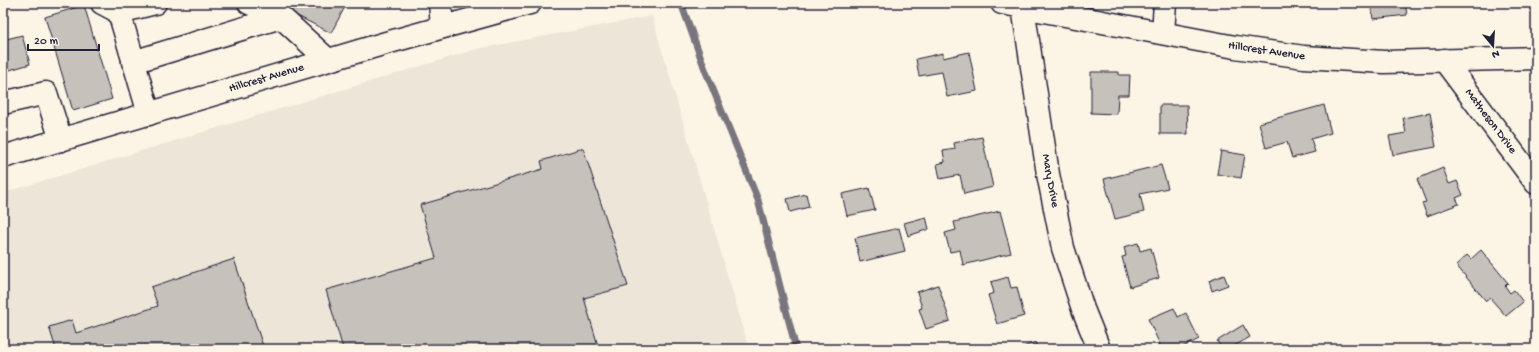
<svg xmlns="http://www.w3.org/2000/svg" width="1539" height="352" viewBox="0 0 1539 352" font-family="'Gochi Hand',sans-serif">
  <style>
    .built { fill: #ece5d8 }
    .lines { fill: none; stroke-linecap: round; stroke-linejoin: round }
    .stream { stroke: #78757e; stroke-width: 7 }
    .building { fill: #c6c1bb; stroke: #22223b }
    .minor-casing { stroke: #22223b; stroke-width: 25 }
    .minor { stroke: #fcf5e5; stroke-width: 22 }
    .labels { text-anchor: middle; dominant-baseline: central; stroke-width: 4; stroke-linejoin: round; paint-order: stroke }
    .street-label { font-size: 12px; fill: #22223b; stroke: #fcf5e5 }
  </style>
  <rect width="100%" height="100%" fill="#fcf5e5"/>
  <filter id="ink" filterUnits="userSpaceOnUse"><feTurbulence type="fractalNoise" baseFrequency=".025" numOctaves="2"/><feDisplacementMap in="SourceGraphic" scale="8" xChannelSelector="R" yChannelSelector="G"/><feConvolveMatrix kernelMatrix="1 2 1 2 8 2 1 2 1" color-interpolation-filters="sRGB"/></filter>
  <g filter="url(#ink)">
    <path class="built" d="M652,16l97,333h-746v-156l474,-144z"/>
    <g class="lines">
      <path class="stream" d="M681,3l25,69 52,128 38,149"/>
    </g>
    <path class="building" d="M272,3h75l-16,30z
      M1371,3h34l2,12 -34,4z
      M84,5l28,94 -39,12 -28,-94z
      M22,35l8,29 -27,8v-32z
      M969,52l8,39 -30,6 -5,-25 -23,4 -3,-17 27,-6v5z
      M1091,72h28v3h11l-1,20h-11l-1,19 -26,-1z
      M1160,105h27l1,29h-28z
      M1324,105l7,28 -20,6 4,13 -23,6 -5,-16 -21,6 -7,-25z
      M1430,113l6,34 -43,8 -4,-19 17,-3 -3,-15z
      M982,137l11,50 -29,7 -4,-19 -20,4 -3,-15 8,-2 -2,-11 12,-2 -1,-6z
      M583,148l45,138 -44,12 15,51h-256l-17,-59 110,-32 -16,-53 123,-36 -2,-8z
      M1221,151l24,4 -4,23 -24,-4z
      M1161,165l7,23 -28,6 4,18 -29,7 -11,-40z
      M1443,168l6,16 8,-3 6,14 -7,3 3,6 -32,12 -5,-13 4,-1 -9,-23z
      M869,188l6,22 -28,6 -5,-22z
      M806,194l3,13 -19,5 -3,-13z
      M1000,211l11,42 -48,12 -3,-15 -10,2 -5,-19 11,-3 -2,-8z
      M926,217l3,12 -21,7 -4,-13z
      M899,228l6,23 -45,11 -5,-24z
      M1138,243l2,8 11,-3 8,30 -29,9 -8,-30 4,-1 -2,-9z
      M1481,250l27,33 -3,3 5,7 4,-3 9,12 -17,14 -16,-18 -4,3 -30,-36 11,-10 4,4z
      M234,259l30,90h-208l-7,-22 23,-7 4,13 82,-27 -7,-19z
      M1224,275l4,10 -16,6 -3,-10z
      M1008,277l3,11 6,-1 7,29 -27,8 -9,-29 6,-2 -3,-11z
      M938,285l12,36 -24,8 -7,-20 3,-1 -5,-16z
      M1174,308l4,9 8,-4 13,26 -20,10h-17l-14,-30z
      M1243,325l7,12 -21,12h-7l-5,-8z
      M1035,342l3,7h-19z"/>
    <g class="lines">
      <defs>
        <g id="minor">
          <path d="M102,3l17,9 36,-9"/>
          <path d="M249,3l32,14 47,43"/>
          <path d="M440,3l2,24"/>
          <path id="s1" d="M1002,3l233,44 69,10 80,5 152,-4"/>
          <path id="s2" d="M1023,7l25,167 15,74 20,61 16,40"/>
          <path d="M119,12l30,102"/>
          <path d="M1163,33l2,-30"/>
          <path id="s3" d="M1444,60l92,123"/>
          <path d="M133,62l148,-45"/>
          <path d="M3,103l43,-10 15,47"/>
          <path id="s4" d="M3,157l383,-114 144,-40"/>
        </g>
      </defs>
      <use href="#minor" class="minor-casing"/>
      <use href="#minor" class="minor"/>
    </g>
  </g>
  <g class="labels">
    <g class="street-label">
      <text stroke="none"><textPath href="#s1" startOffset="269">Hillcrest Avenue</textPath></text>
      <text stroke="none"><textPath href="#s4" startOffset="275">Hillcrest Avenue</textPath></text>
      <text stroke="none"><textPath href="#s3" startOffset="77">Matheson Drive</textPath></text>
      <text stroke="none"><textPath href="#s2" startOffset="176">Mary Drive</textPath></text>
    </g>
  </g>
  <rect width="1539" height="352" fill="none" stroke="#fcf5e5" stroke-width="16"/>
  <rect x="8" y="8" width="1523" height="336" fill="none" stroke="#22223b" stroke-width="1.5" filter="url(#ink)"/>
  <g transform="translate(1493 46) rotate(162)" stroke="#fcf5e5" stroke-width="3" paint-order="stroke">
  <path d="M0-3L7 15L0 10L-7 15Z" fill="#22223b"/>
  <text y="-6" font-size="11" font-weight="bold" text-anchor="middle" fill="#22223b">N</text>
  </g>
  <path d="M28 44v6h71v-6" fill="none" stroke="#22223b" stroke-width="2"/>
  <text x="34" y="44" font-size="12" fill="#22223b" stroke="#fcf5e5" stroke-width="3" paint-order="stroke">20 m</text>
</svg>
